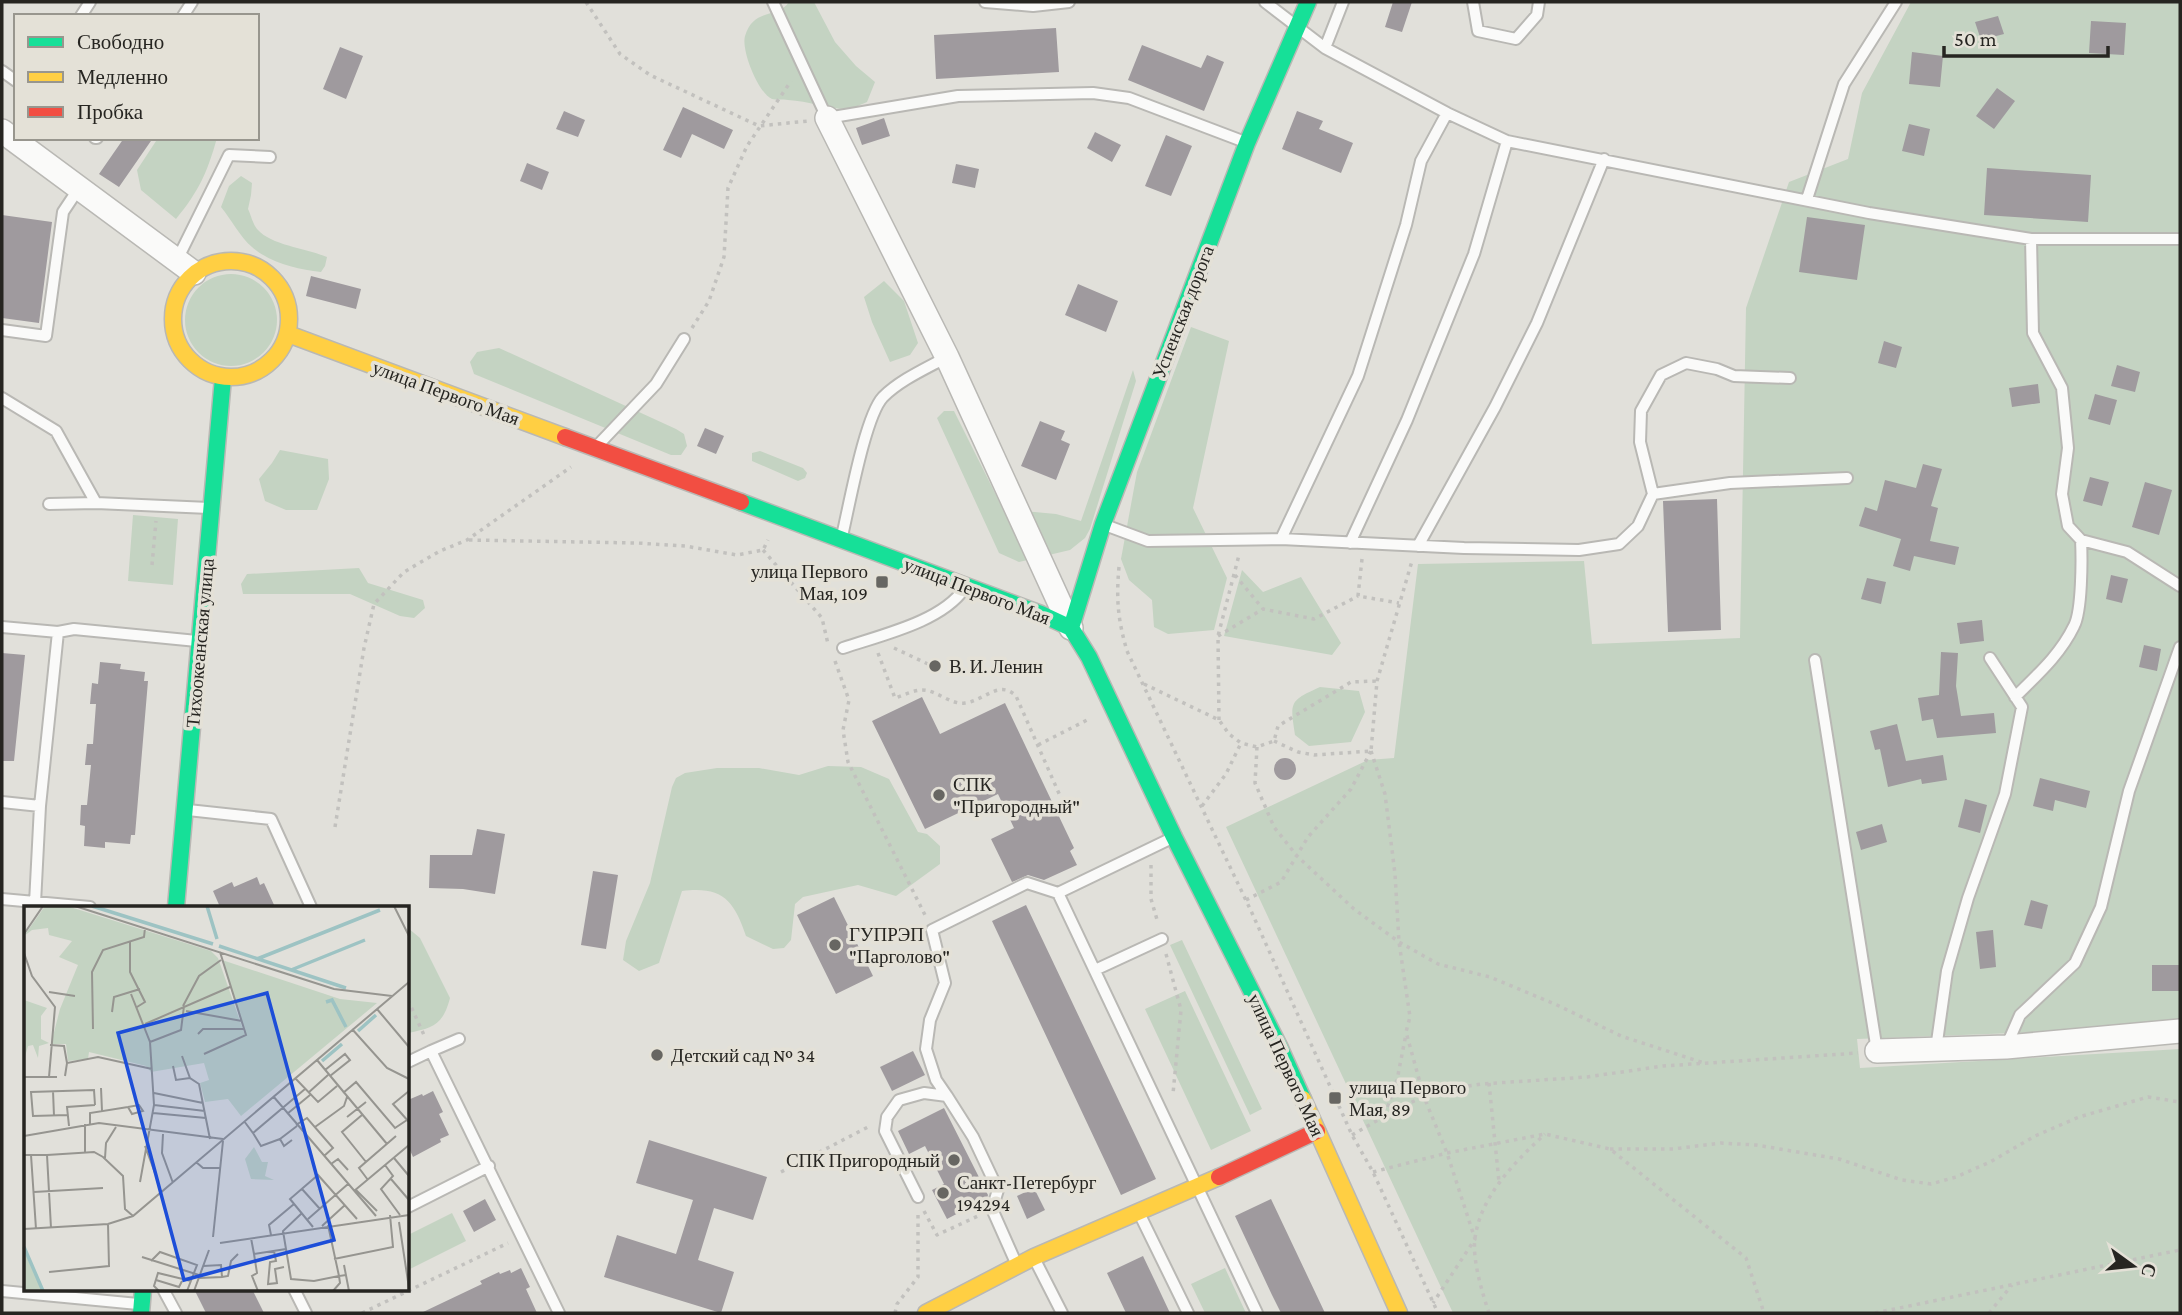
<svg xmlns="http://www.w3.org/2000/svg" width="2182" height="1315" viewBox="0 0 2182 1315" font-family="'Crimson Pro',serif">
  <style>
    .green { fill: #c4d3c2 }
    .building { fill: #9f9a9e }
    .lines { fill: none; stroke-linecap: round; stroke-linejoin: round }
    .lane-casing { stroke: #b9b8b4; stroke-width: 14 }
    .street-casing { stroke: #b9b8b4; stroke-width: 26 }
    .fast-casing { stroke: #b9b8b4; stroke-width: 19 }
    .slow-casing { stroke: #b9b8b4; stroke-width: 19 }
    .jam-casing { stroke: #b9b8b4; stroke-width: 19 }
    .path { stroke: #c2c1be; stroke-width: 3.5; stroke-dasharray: 3.5 5; stroke-linecap: butt }
    .lane { stroke: #fafaf9; stroke-width: 10 }
    .street { stroke: #fafaf9; stroke-width: 23 }
    .fast { stroke: #16e098; stroke-width: 16 }
    .slow { stroke: #ffcf43; stroke-width: 16 }
    .jam { stroke: #f24e42; stroke-width: 16 }
    .poi-dot { fill: #676662; stroke: #e4e1d7; stroke-width: 2.5 }
    .labels { text-anchor: middle; dominant-baseline: central; stroke-width: 7; stroke-linejoin: round; paint-order: stroke }
    .street-label { font-size: 19px; fill: #262521; stroke: #e4e1d7 }
    .poi-label { font-size: 19px; fill: #262521; stroke: #e4e1d7; text-anchor: start }
    .inset-river { fill: none; stroke: #9dc3c3; stroke-width: 3.5 }
    .inset-road { fill: none; stroke: #969590; stroke-width: 2 }
    .view { fill: #1d4ed8; fill-opacity: 0.15; stroke: #1d4ed8; stroke-width: 3.5 }
    .inset-edge { fill: none; stroke: #262521; stroke-width: 3.5 }
  </style>
  <rect width="100%" height="100%" fill="#e1e0da"/>
  <path class="green" d="M789,2h25l21,40 21,24 19,16 -8,20c-6,2 -13,7 -20,7 -19,0 -39,-8 -59,-9 -5,-1 -12,0 -16,-1 -14,-6 -31,-49 -27,-63 9,-29 33,-17 44,-34z
    M1911,2h269v1020l-115,9 -208,8 3,29 320,-19v264h-727l-227,-486 142,-67 26,-2 24,-194 166,-3 8,83 148,-6 6,-330 43,-126 59,-23 14,-66z
    M158,138h59c-10,35 -18,53 -41,81l-35,-29 -4,-20z
    M241,176l11,7 -1,12 -3,14c3,6 5,16 10,21 13,15 50,19 69,27l-2,9 -4,6c-24,-3 -49,-8 -69,-25 -12,-10 -21,-28 -31,-40l8,-21z
    M185 320a46 46 0 1 1 92 0a46 46 0 1 1-92 0Z
    M884,281l20,20 14,42 -8,12 -20,7 -18,-40 -8,-25z
    M1191,327l38,14 -36,167 34,70 -13,52 -46,4 -14,-7 -2,-27 -23,-20 -8,-21 16,-87z
    M499,348l177,81 8,5 3,12 -6,9h-10l-197,-81 -4,-12 7,-10z
    M1133,370l3,11 -46,148 -5,9 -15,12 -51,12 -20,-9 -62,-135 7,-7h10l49,98 53,5 25,7z
    M280,450l48,9 1,20 -12,31h-31l-21,-9 -6,-22 13,-16z
    M760,451l43,17 4,5 -2,5 -7,3 -46,-20v-8z
    M133,515l45,4 -5,66 -45,-4z
    M359,568l9,15 55,17 2,8 -11,10 -14,-2 -50,-22h-107l-2,-10 6,-10z
    M1242,570l21,22 38,-15 40,66 -9,12 -108,-19z
    M1320,687l39,4 6,21 -14,30 -42,4 -14,-11c-5,-33 -6,-34 25,-48z
    M828,766l33,1 28,12 29,53 9,2 13,12v18l-44,32 -38,-11 -55,12 -8,7 -4,36 -7,8 -11,1 -27,-13c-12,-36 -24,-50 -64,-45l-23,72 -20,8 -16,-11 3,-19 24,-58 22,-96 4,-9 9,-5 32,-5h42l40,7z
    M408,928l12,10 30,60c-7,27 -17,30 -42,35z
    M1182,940l80,169 -12,6 -80,-170z
    M1185,991l66,140 -40,19 -66,-141z
    M452,1213l14,28 -58,29v-35z
    M1225,1268l21,45h-41l-14,-29z"/>
  <path class="building" d="M1393,2h19l-10,30 -17,-5z
    M1998,16l6,18 -23,6 -6,-18z
    M2091,21l35,2 -2,32 -35,-2z
    M1056,28l3,44 -123,7 -2,-44z
    M1142,45l59,23 6,-13 17,7 -20,49 -76,-31z
    M340,47l23,9 -17,43 -23,-10z
    M1912,52l31,4 -3,31 -31,-3z
    M1997,88l18,13 -21,28 -18,-13z
    M683,107l50,23 -9,19 -32,-15 -11,24 -18,-8z
    M564,111l21,9 -7,17 -22,-8z
    M1297,111l26,10 -4,8 34,14 -12,30 -59,-24z
    M884,118l6,18 -28,9 -6,-17z
    M1909,124l21,5 -6,27 -22,-5z
    M1095,132l26,13 -9,17 -25,-14z
    M1166,135l26,11 -21,50 -26,-10z
    M124,138h29l-34,49 -20,-13z
    M527,163l22,9 -7,18 -22,-9z
    M956,164l23,5 -4,19 -23,-5z
    M1987,168l104,7 -3,47 -104,-7z
    M2,215l50,7 -13,101 -37,-5z
    M1807,217l58,8 -8,55 -58,-8z
    M311,276l50,13 -5,20 -50,-13z
    M1078,284l40,17 -12,31 -41,-17z
    M1884,341l18,6 -6,21 -18,-5z
    M2117,365l23,7 -5,20 -24,-6z
    M2038,384l2,19 -28,4 -3,-19z
    M2095,394l22,6 -7,25 -22,-6z
    M1040,421l25,10 -4,9 9,4 -14,36 -35,-14z
    M705,428l19,8 -8,18 -19,-8z
    M1923,464l19,5 -11,37 7,2 -8,33 29,6 -4,18 -41,-9 -4,15 -17,-5 8,-27 -42,-13 6,-19 12,4 8,-31 31,8z
    M2090,477l19,5 -7,24 -19,-5z
    M2145,482l27,8 -13,45 -27,-8z
    M1717,499l4,131 -53,2 -5,-131z
    M2111,575l17,4 -6,24 -16,-4z
    M1867,578l19,4 -5,22 -20,-5z
    M1982,620l2,21 -24,3 -3,-21z
    M2144,645l17,4 -4,22 -18,-4z
    M1941,652l17,1 -2,33 5,30 33,-3 2,20 -59,5 -4,-19 -11,2 -4,-23 21,-3z
    M2,653l23,2 -11,106h-12z
    M100,662l21,2 -1,5 25,3 -1,9h4l-13,154h-4l-1,9 -25,-2v6l-21,-2 1,-20 -5,-1 1,-20h6l4,-40h-6l2,-21h6l3,-40h-6l2,-21 6,1z
    M922,697l18,37 65,-31 69,145 -4,3 7,14 -33,15 -16,-5 -16,7 -21,-43 23,-11 -16,-34 -73,35 -53,-108z
    M1897,724l9,37 37,-6 4,25 -25,4 -1,-5 -33,8 -8,-38 -5,1 -5,-19z
    M1274 769a11 11 0 1 1 22 0a11 11 0 1 1-22 0Z
    M2040,778l50,13 -4,17 -31,-8 -2,11 -20,-5z
    M1965,799l22,6 -7,28 -22,-6z
    M1882,824l5,18 -26,8 -5,-18z
    M477,829l28,5 -10,60 -32,-5 -34,-1 1,-33h42z
    M593,871l25,4 -12,74 -25,-4z
    M257,877l3,8 4,-2 11,24h-55l-7,-16 19,-9 2,5z
    M834,897l39,79 -37,18 -39,-79z
    M2031,900l17,5 -6,24 -18,-4z
    M1026,905l130,274 -35,16 -129,-274z
    M1993,930l3,37 -16,2 -4,-37z
    M2152,965h27v26h-27z
    M913,1051l12,24 -33,16 -12,-24z
    M433,1091l10,21 -4,2 10,21 -9,4 1,3 -28,15 -5,-11v-46l14,-6 1,2z
    M944,1108l44,87 -1,3 -40,21 -15,-29 12,-6 -19,-38 -16,8 -11,-23z
    M649,1140l118,37 -14,43 -39,-12 -16,52 36,12 -13,41 -117,-36 13,-42 59,19 17,-54 -57,-17z
    M1034,1188l11,22 -18,9 -10,-23z
    M485,1199l11,21 -22,12 -11,-21z
    M1271,1199l54,114h-44l-9,-18 -37,-79z
    M1143,1256l11,23 16,34h-44l-19,-40z
    M521,1268l9,19 -4,2 11,24h-116l61,-29 -2,-3 19,-9 1,2 10,-4 1,3z
    M194,1289h58l12,24h-58z"/>
  <g class="lines">
    <defs>
      <path id="lane" d="M773,2l54,116 131,-22 135,-3 36,5 116,44
        M985,2l48,4 36,-4
        M1265,2l60,46 122,65 60,28 362,72 162,26h149
        M1473,2l5,29 38,8 21,-24 2,-13
        M81,16l9,-14
        M183,16l9,-14
        M1325,48l18,-46
        M2,71l14,10
        M95,138h2
        M1807,199l37,-115 52,-82
        M2031,239l2,94 29,55 6,60 -6,46 6,32 13,14 46,12 53,34
        M177,260l52,-105 41,2
        M2,330l44,6 17,-124 16,-24
        M2,398l54,33 40,72
        M598,445l58,-61 28,-45
        M1653,494l-13,-52 1,-31 20,-36 25,-12 31,6 17,7 56,2
        M49,504l47,-1 113,5
        M1105,525l43,16 133,-2 183,9 115,2 40,-6 19,-18 15,-32 77,-11 117,-5
        M842,536c7,-29 23,-120 41,-139 17,-17 42,-28 64,-40
        M1281,539l77,-163 48,-151 15,-64 26,-48
        M1350,543l57,-123 67,-166 33,-113
        M1418,546l77,-139 42,-84 67,-164
        M2,627l56,5
        M843,648c38,-13 98,-26 121,-59
        M1815,660l62,391
        M2015,697c22,-22 45,-42 59,-71 8,-15 8,-67 7,-86
        M2,802l38,4
        M188,810l83,9 40,88
        M1172,838l-114,55 199,420
        M2,899l88,8
        M35,903l5,-97 18,-174 16,-3 123,12
        M1095,970l67,-31
        M2006,1047l14,-32 55,-52 26,-56 28,-116 51,-144
        M1936,1049l11,-78 21,-73 37,-104 17,-87 -32,-49
        M431,1051l28,-12
        M408,1062l23,-11 128,262
        M947,1096l-11,-16 -10,-31 4,-29 15,-37 -13,-53 95,-47 31,10
        M918,1197l-33,-66 2,-14 12,-17 25,-7 23,3 26,41 25,53 -6,19 24,54
        M408,1207l81,-41
        M1140,1215l48,98
        M1035,1260l27,53
        M163,1289l13,24
        M294,1289l12,24
        M2,1291l136,13"/>
      <path id="street" d="M827,118l120,239 124,271
        M2,131l192,142
        M1877,1051l129,-4 174,-16"/>
      <path id="fast" d="M741,502l300,112 30,14 18,29 85,180 105,209 24,53
        M1071,628l32,-104 144,-381 61,-141
        M176,907l47,-529
        M141,1313l2,-24"/>
      <path id="slow" d="M173 319a58 58 0 1 1 116 0a58 58 0 1 1-116 0Z
        M288,334l277,103
        M1303,1099l96,214
        M926,1313l108,-56 185,-80"/>
      <path id="jam" d="M565,437l176,65
        M1219,1177l98,-46"/>
    </defs>
    <use href="#lane" class="lane-casing"/>
    <use href="#street" class="street-casing"/>
    <use href="#fast" class="fast-casing"/>
    <use href="#slow" class="slow-casing"/>
    <use href="#jam" class="jam-casing"/>
    <path class="path" d="M586,2l34,52 30,21 109,51 49,-5
      M692,328l17,-27 15,-44 4,-69 19,-42 44,-65
      M469,540l168,3 48,3 52,9 26,-5 5,-10
      M763,550l59,68 6,26
      M1362,559l-4,37 41,7
      M152,565l4,-44
      M1119,567c-3,33 -1,53 8,84l125,262 100,222 21,37 65,141
      M1235,575l28,34
      M1218,636l45,-27 51,10 44,-23
      M894,648l36,17
      M878,653l17,45c9,-3 19,-8 27,-8 15,0 28,15 43,13 19,-2 34,-24 51,-7l45,102
      M835,661l14,39 -6,30 5,32 77,153
      M1144,684l75,36 10,14 12,9 16,4 17,-6 4,-15 73,-44 25,-1
      M1219,720l-1,-84 21,-81
      M1274,741l24,11 16,3 57,-4 6,-70 35,-120
      M1038,745l51,-26
      M1257,747l-2,36 19,44 23,29 57,53 45,33 39,22 52,13 67,28 64,31 83,27
      M1371,751l14,43 10,80 4,68 11,75 -4,15 18,65 23,56 28,86 -42,64
      M1202,806l24,-32 15,-31
      M335,827l29,-179 10,-44 30,-32 36,-21 27,-11 104,-73
      M1151,865v34l7,24
      M1246,900l35,-18 27,-45 43,-48 20,-38
      M1166,954l15,56 -8,84
      M408,1000l16,35
      M1489,1083l10,99
      M1385,1115l12,-35 9,-46
      M1352,1135l47,-27 37,-17 45,-7 106,-7 76,-11 195,-13
      M1610,1149h63l48,-6 35,2 83,14 63,21 29,4 25,-7 34,-15 45,-26 44,-19 69,-20 32,5
      M781,1172l89,-46
      M1373,1172l74,-19 98,-19 65,15 136,109 18,55
      M924,1211l13,24 41,-19
      M362,1313l146,-70
      M895,1313l2,-9 21,-27v-64
      M1489,1313c-7,-21 -17,-54 -14,-75 6,-43 40,-76 70,-104
      M1875,1313l305,-63
      M1989,1313l23,-28"/>
    <use href="#lane" class="lane"/>
    <use href="#street" class="street"/>
    <use href="#fast" class="fast"/>
    <use href="#slow" class="slow"/>
    <use href="#jam" class="jam"/>
  </g>
  <g class="poi-dot">
    <rect x="875" y="575" width="14" height="14" rx="3.5"/>
    <circle cx="935" cy="666" r="7"/>
    <circle cx="939" cy="795" r="7"/>
    <circle cx="835" cy="945" r="7"/>
    <circle cx="657" cy="1055" r="7"/>
    <rect x="1328" y="1091" width="14" height="14" rx="3.5"/>
    <circle cx="954" cy="1160" r="7"/>
    <circle cx="943" cy="1193" r="7"/>
  </g>
  <g class="labels">
    <g class="street-label">
      <text transform="translate(1183 312) rotate(-69)">Успенская дорога</text>
      <text transform="translate(446 393) rotate(20)">улица Первого Мая</text>
      <text transform="translate(977 591) rotate(21)">улица Первого Мая</text>
      <text transform="translate(200 643) rotate(-85)">Тихоокеанская улица</text>
      <text transform="translate(1286 1065) rotate(65)">улица Первого Мая</text>
    </g>
    <g class="poi-label">
      <text x="868" y="571" text-anchor="end">улица Первого<tspan x="868" dy="22">Мая, 109</tspan></text>
      <text x="949" y="666">В. И. Ленин</text>
      <text x="953" y="784">СПК<tspan x="953" dy="22">"Пригородный"</tspan></text>
      <text x="849" y="934">ГУПРЭП<tspan x="849" dy="22">"Парголово"</tspan></text>
      <text x="671" y="1055">Детский сад № 34</text>
      <text x="1349" y="1087">улица Первого<tspan x="1349" dy="22">Мая, 89</tspan></text>
      <text x="940" y="1160" text-anchor="end">СПК Пригородный</text>
      <text x="957" y="1182">Санкт-Петербург<tspan x="957" dy="22">194294</tspan></text>
    </g>
  </g>
  <g transform="translate(24 906)">
    <rect width="385" height="385" fill="#e1e0da"/>
    <path d="M21,0h22l144,45 7,7 28,80 -24,-78 118,39 37,4 -136,113 -13,-17 -23,3 -5,-19 9,-3 -5,-17 -53,9 -5,-6 -57,-14 -1,7 -20,2 -2,-17h-15l9,-35 18,-44 -19,-8 13,-16 -23,-6 -1,-7 -16,2 -8,6zM0,94l23,8 -6,8v23l8,4 -10,3 -1,12 -5,-13 -5,1 -4,14zM230,241l8,15h6l-3,14 9,4 -23,-1 -6,-20zM0,345l14,31 4,9h-18z" fill="#c4d3c2"/>
    <path class="inset-river" d="M68,0l121,38M183,0l10,33M195,40l127,42M233,53l123,-49M267,64l74,-30M302,96l6,-2 14,27M334,125l18,-16M298,155l20,-17M0,341l19,44"/>
    <path class="inset-road" d="M51,0l259,83 58,7M370,0l15,30M0,28l19,-28M106,36v30l15,30 -8,5M0,47l8,23 23,31 -6,70M25,86l26,4M107,88l19,48 4,63 -14,77M159,100l16,-30 22,-16M353,103l32,38M162,105l56,10M88,106l2,-15 26,-8M121,118l85,-37M69,123l-1,-57 11,-22 41,-13 1,-9M328,123l35,39 22,11M174,128l5,-5h41M126,136l31,-12 3,-24M26,139l14,1 3,17M180,148l42,-19 -26,-83M158,150l8,22 9,6 11,55M293,154l70,84M149,160l3,14 14,-2M301,164l20,-16 5,6 -20,16M41,170l2,-13 31,-6 54,12M1,171h32M271,172l23,24 19,-16M77,182l1,23M29,185l1,25M385,185l-16,13 16,18M130,187l49,10M284,187l20,-18M319,187l13,-11 39,46 12,-8M249,190l103,120M130,199l51,6M129,207l53,5M263,208l23,-19M44,209l-35,1 -2,-24 63,-2 1,15M338,209l-20,17 24,30M323,211l19,-15M220,215l9,12 52,-44M61,218v29M66,218v-11l38,-6 11,-2 4,6 -11,3 -4,-7M272,219l11,-7 26,30 -9,8M45,220l-2,-19 28,-2M291,221l29,-21 3,-9M229,227l8,13 19,-7M139,228l-1,19 11,30M0,230l75,-13 124,16M268,234l-8,6 -4,-7 17,-13M121,240l10,27M1,249h22l4,73M7,249l5,74M23,249l47,-3 9,5 20,19 2,33 8,7M81,252l1,-15 10,-16M370,252l15,18M172,256l7,6h17M307,258l7,-5 10,11M361,259l8,11 -12,13 19,26M367,273l18,21M344,274l-9,-12 37,-32M278,283l18,20M332,284l21,21M330,285l55,-46M10,286l69,-4M278,307l-19,18 8,48 23,2 25,-5 -11,-51M284,313l40,-35M375,316l10,66M298,320l23,-21M289,321l-23,-28 28,-24 39,44M0,323l84,-5 25,-8 276,-234M247,329l-2,-10 25,-21M189,331l10,-96M227,332l3,16 32,-5M196,337l189,-28M250,345l2,10 -6,1 -2,22 9,-1 -2,-14 9,-2M230,348l3,19 -5,3 6,15M118,351l57,18M310,353l59,-12 -3,-32M127,355l9,-9 37,13 -10,26M320,359l5,26M25,366l60,-6 -1,-42M198,371l6,-1 3,-15 7,-7M175,372l23,-1 -1,-12 -18,1M132,374l23,7 3,-6M135,385l-5,-5 4,-13 33,8M170,385l15,-41M309,385l7,-8 -1,-7 7,-1"/>
    <path class="view" d="M243,87l67,247 -150,40 -66,-247z"/>
    <rect width="385" height="385" class="inset-edge"/>
  </g>
  <rect width="2182" height="1315" fill="none" stroke="#262521" stroke-width="7"/>
  <rect x="14" y="14" width="245" height="126" fill="#e4e1d7" stroke="#98968e" stroke-width="2"/>
  <rect x="28" y="37" width="35" height="10" fill="#16e098" stroke="#98968e" stroke-width="2"/>
  <text x="77" y="49" font-size="21" fill="#262521">Свободно</text>
  <rect x="28" y="72" width="35" height="10" fill="#ffcf43" stroke="#98968e" stroke-width="2"/>
  <text x="77" y="84" font-size="21" fill="#262521">Медленно</text>
  <rect x="28" y="107" width="35" height="10" fill="#f24e42" stroke="#98968e" stroke-width="2"/>
  <text x="77" y="119" font-size="21" fill="#262521">Пробка</text>
  <g transform="translate(2133 1266) rotate(105)" stroke="#e4e1d7" stroke-width="5" paint-order="stroke">
  <path d="M0-5L12 26L0 18L-12 26Z" fill="#262521"/>
  <text y="-10" font-size="19" font-weight="bold" text-anchor="middle" fill="#262521">С</text>
  </g>
  <path d="M1944 46v10h164v-10" fill="none" stroke="#262521" stroke-width="3.5"/>
  <text x="1954" y="46" font-size="21" fill="#262521" stroke="#e4e1d7" stroke-width="5" paint-order="stroke">50 m</text>
</svg>
